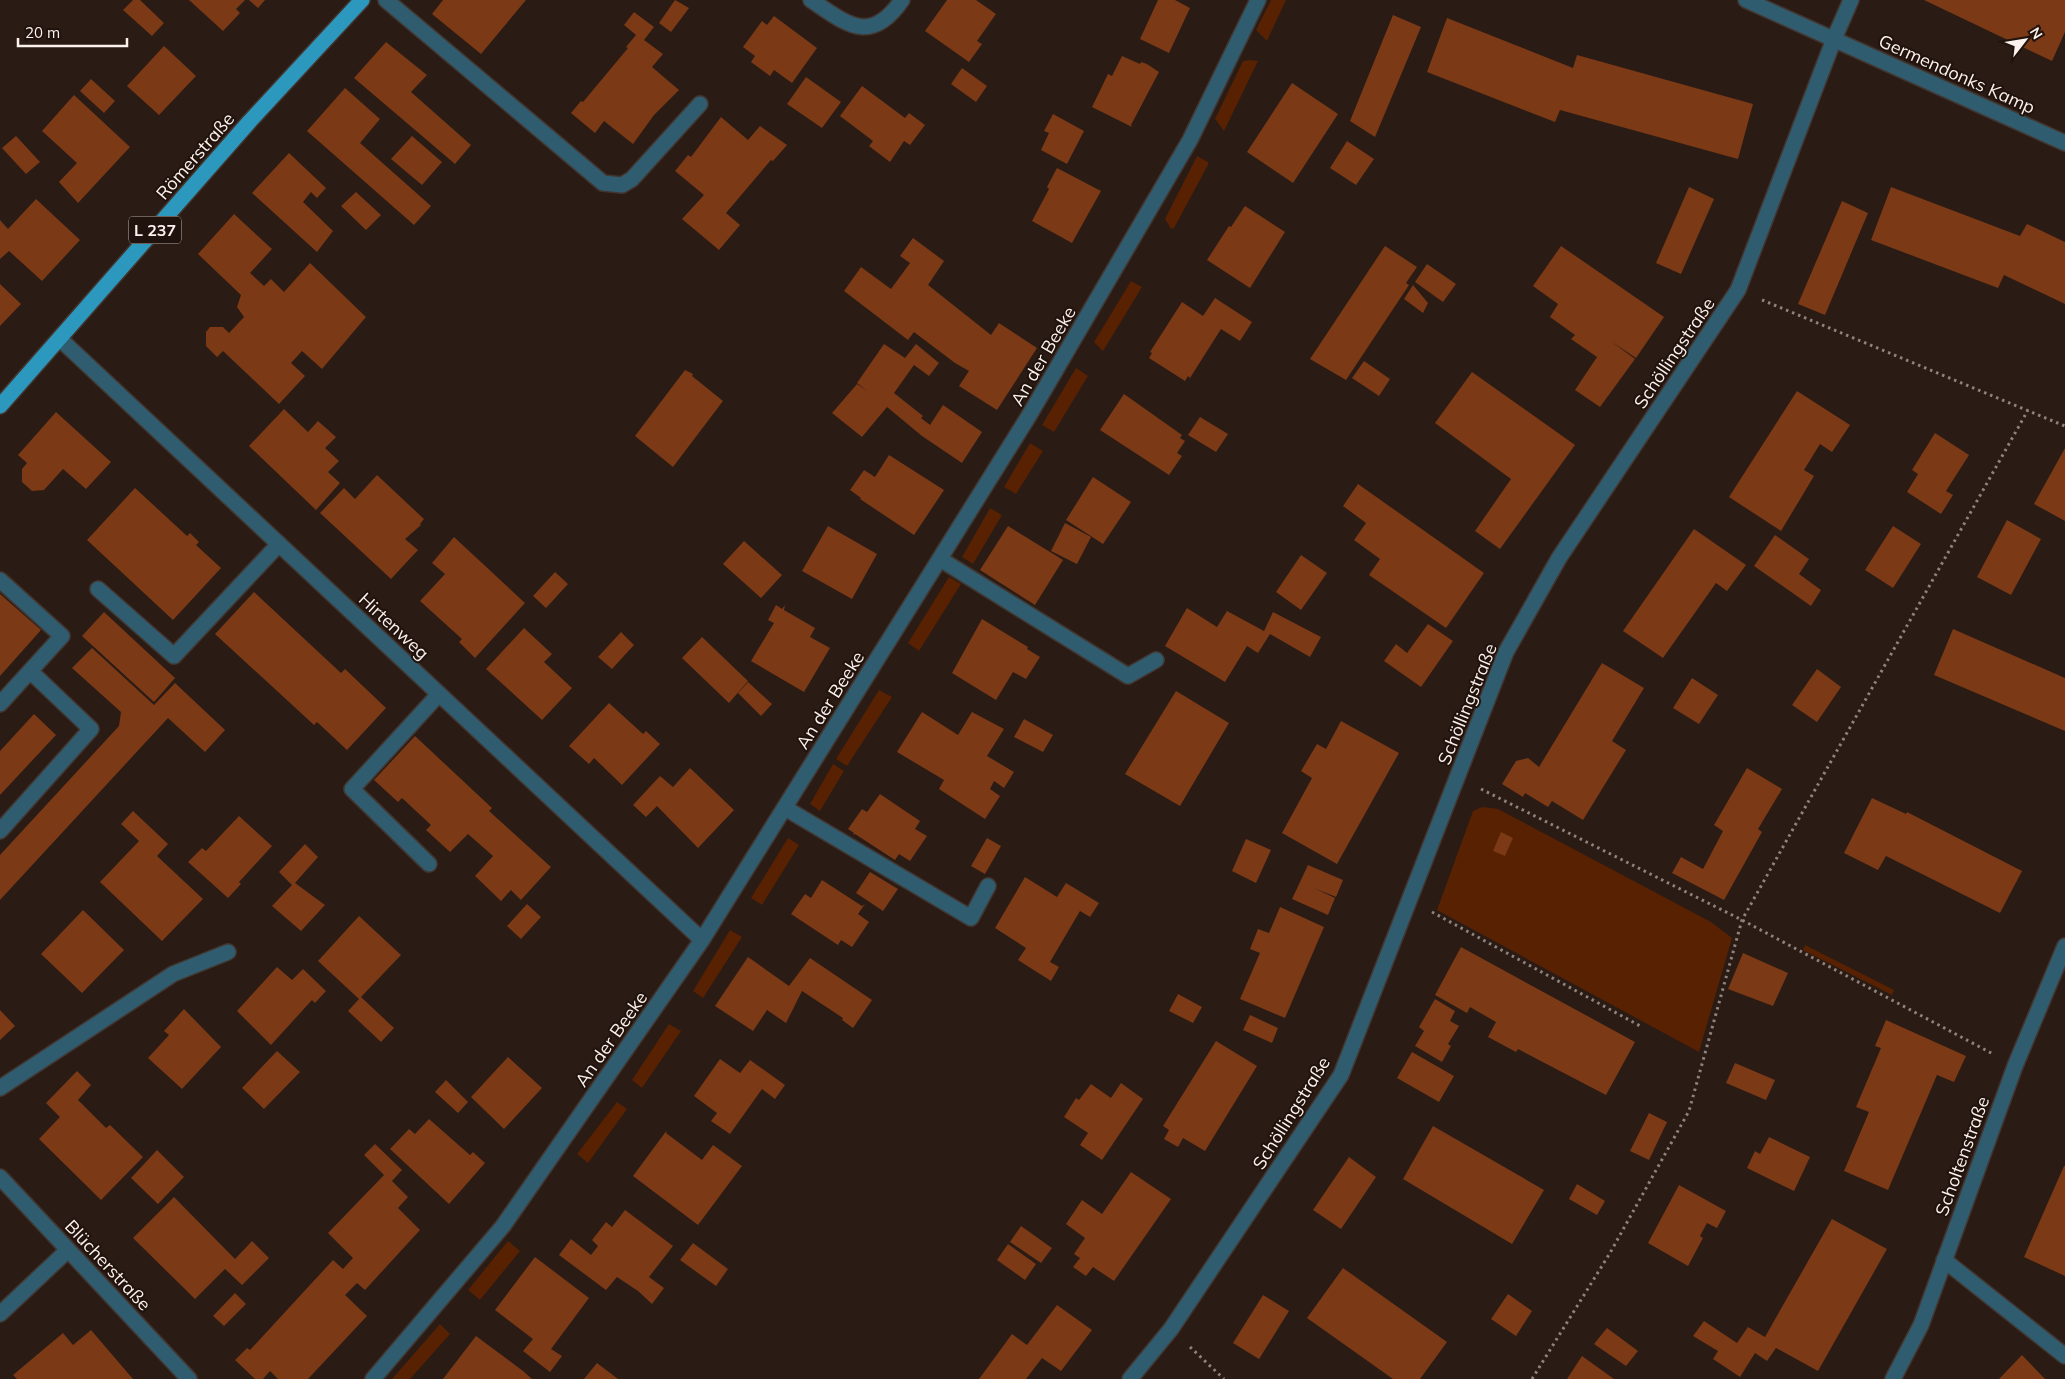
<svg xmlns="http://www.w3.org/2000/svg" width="2065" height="1379" viewBox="0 0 2065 1379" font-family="Mulish,sans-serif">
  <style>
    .green { fill: #572102 }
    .building { fill: #7b3915 }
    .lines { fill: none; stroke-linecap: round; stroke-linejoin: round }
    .lane-casing { stroke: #43352f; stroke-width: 18 }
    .street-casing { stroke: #43352f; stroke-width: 18 }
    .primary-casing { stroke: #43352f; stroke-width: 18 }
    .path { stroke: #90837d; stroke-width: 3; stroke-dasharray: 2.5 4; stroke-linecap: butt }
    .lane { stroke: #2f5c6e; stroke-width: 15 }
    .street { stroke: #2f5c6e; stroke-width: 15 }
    .primary { stroke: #2c98be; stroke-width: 15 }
    .labels { text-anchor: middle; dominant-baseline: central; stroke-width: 4; stroke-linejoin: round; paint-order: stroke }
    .shield { fill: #20120c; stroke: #baaea9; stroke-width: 1 }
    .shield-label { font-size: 16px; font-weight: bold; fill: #fcf1ec }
    .street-label { font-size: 18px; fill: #fcf1ec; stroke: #20120c }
  </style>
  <rect width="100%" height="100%" fill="#2a1b15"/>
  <path class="green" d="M1271,0h15l-19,41 -11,-11z
    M1249,60l9,1 -34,70 -9,-12 28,-58z
    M1197,156l11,6v3l-34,63 -3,1 -6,-10z
    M1131,281l11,6 -39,64 -9,-9z
    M1076,368l12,8 -34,56 -12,-7z
    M1030,443l13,8 -27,43 -12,-7z
    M990,508l12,7 -29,49 -11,-7z
    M949,577l12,7 -42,67 -11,-8z
    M879,690l13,7 -45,69 -11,-7z
    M833,764l11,7 -24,40 -10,-7z
    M1482,807l16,2 213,113 21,16 -33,114 -262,-142 36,-99z
    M788,838l11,7 -37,60 -11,-7z
    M730,930l12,7 -39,61 -10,-7z
    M1805,945l89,45 -2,5 -89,-45z
    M669,1024l12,7 -39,57 -10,-8z
    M617,1102l10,7 -39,54 -11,-9z
    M508,1241l12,10 -40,49 -12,-10z
    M440,1324l10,10 -40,45h-18z"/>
  <path class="building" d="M133,0h7l24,23 -12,13 -29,-26z
    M189,0h56l-9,9 4,4 -17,18z
    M249,0h16l-7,8z
    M443,0h83l-45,54 -49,-40z
    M675,0l14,8 -18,24 -12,-9z
    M947,0h29l20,14 -19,27 5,3 -13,18 -44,-31z
    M1158,0h17l15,8 -21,45 -29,-14z
    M1924,0h141v32l-13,29z
    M634,12l20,15 -10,13 19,14 -11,13 27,23 -25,25 -21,29 -29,-23 -9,12 -24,-20 10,-12 2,1 45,-54 -2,-1 10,-12 -12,-10z
    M1393,15l28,12 -46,110 -25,-16z
    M774,16l43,32 -25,35 -18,-13 -4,6 -19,-14 4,-6 -12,-9 19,-26 5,4z
    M1447,18l126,50 4,-13 176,49 -15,55 -178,-49 -5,12 -128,-50z
    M386,42l41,33 -16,17 60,53 -16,19 -101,-86z
    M164,46l32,30 -37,39 -32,-29z
    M1122,56l18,8 1,-2 6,2 12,8 -28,53 1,2 -40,-20 16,-33 4,2z
    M962,68l25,18 -11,16 -25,-18z
    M806,77l35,25 -19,26 -35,-24z
    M91,79l24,22 -11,12 -24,-22z
    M1292,83l46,31 -45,69 -46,-31z
    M862,86l43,32 4,-5 16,12 -15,20 -6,-4 -14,21 -21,-16 4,-5 -33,-25z
    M345,88l35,31 -20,24 71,63 -17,19 -107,-94z
    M74,95l56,52 -52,56 -19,-21 18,-19 -35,-32z
    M1053,114l31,17 -17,33 -26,-14 8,-17 -5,-2z
    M721,117l27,23 12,-14 27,19 -14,16 -2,-1 -45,53 14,12 -21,25 -37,-31 22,-24 -29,-24 13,-16 3,2z
    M16,136l24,26 -14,12 -24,-26z
    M412,136l30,26 -20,23 -31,-26z
    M1347,141l27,18 -18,26 -26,-17z
    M289,153l37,35 -9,10 -6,-6 -8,10 30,29 -16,21 -65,-59z
    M1057,168l44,23 -29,52 -40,-22 17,-32 -2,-2z
    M1689,187l25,12 -33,75 -25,-11z
    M1891,187l129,49 7,-12 38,18v62l-61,-29 -6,13 -127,-48z
    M356,192l25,23 -15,15 -25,-24z
    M36,199l44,41 -38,41 -33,-30 -9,8v-39l8,9z
    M1842,201l26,12 -43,102 -27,-11z
    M1245,206l40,26 -35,56 -43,-28 22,-34 2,1z
    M234,214l38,35 -22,24 14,13 7,-7 13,13 26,-29 56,54 -44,52 -20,-18 -11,12 14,13 -26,28 -56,-53 -6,6 -11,-11v-14l4,-5h13l6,6 15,-16 -7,-10 4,-12 -43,-41z
    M913,238l31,23 -16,24 63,50 8,-12 38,25 -40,62 -38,-24 10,-15 -14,-8 -41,-31 -6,8 -64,-49 17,-24 30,22 19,-26 -10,-7z
    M1385,246l32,21 -11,16 3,2 -63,95 -36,-21z
    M1561,246l103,71 -28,41 -24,-16 23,17 -35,48 -25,-17 22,-33 -26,-18 4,-4 -25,-18 8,-13 -25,-18z
    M1427,264l29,20 -13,18 -28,-20z
    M0,284l21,20 -21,22z
    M1413,285l15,18 -5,10 -19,-14z
    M1215,298l37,24 -12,19 -19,-12 -31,49 -2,-2 -3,5 -36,-23 3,-5 -2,-1 32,-50 21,14z
    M884,344l21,14 11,-14 23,19 -10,13 -15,-11 -20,28 29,23 -2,2 9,7 13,-20 39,27 -20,31 -40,-27 -35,-29 -25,30 -30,-24 25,-29 10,7 -10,-8z
    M1364,361l26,18 -11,17 -27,-18z
    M685,370l8,4 -1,2 31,25 -50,66 -38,-31z
    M1472,372l103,73 -75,104 -25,-18 36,-52 -76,-56z
    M1797,391l53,34 -18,27 -12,-8 -16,26 10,6 -33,55 -52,-34z
    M1124,394l58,41 -2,3 5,3 -8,12 5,3 -13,19 -69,-45z
    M284,409l24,23 10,-11 18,16 -11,11 14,13 -11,11 12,11 -24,27 -67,-64z
    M56,412l55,50 -25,27 -23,-20 -19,21 -12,1 -10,-9v-13l5,-6 -9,-8z
    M1200,417l28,17 -12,18 -28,-17z
    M1935,433l34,22 -23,36 7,4 -12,19 -34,-22 11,-18 -6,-4z
    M2065,448v73l-31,-17z
    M889,455l55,35 -30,45 -54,-36 1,-1 -11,-8 14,-20 11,7z
    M377,475l47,44 -4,5 1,1 -16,14 13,11 -27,29 -71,-66 24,-25 11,11z
    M1093,477l38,25 -28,42 -37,-24z
    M1358,484l126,89 -38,55 -77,-53 11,-16 -26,-19 12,-17 -23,-17z
    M135,488l52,48 3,-3 9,9 -3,3 25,23 -48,52 -86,-80z
    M2007,520l34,19 -30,56 -34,-18z
    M1065,523l26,14 -14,27 -26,-13z
    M828,526l49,28 -25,45 -50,-28z
    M1008,526l55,34 -28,45 -55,-35z
    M1893,526l28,18 -28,44 -28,-18z
    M1694,529l52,36 -19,26 -11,-8 -53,75 -40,-27z
    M1775,535l34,24 -10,15 22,16 -10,16 -57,-40z
    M454,537l71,66 -50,55 -16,-16 3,-3 -42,-38 25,-27 -13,-11z
    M744,541l38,34 -21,23 -38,-34z
    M1301,555l26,18 -26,37 -25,-18z
    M555,572l13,12 -22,24 -13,-12z
    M254,592l87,81 4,-4 41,39 -39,42 -30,-28 -3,3 -99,-91z
    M0,594l41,36 -41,46z
    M776,605l6,4 3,-4 -1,5 31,18 -5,9 20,11 -26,44 -53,-31 23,-38 -6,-3z
    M1187,608l30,19 10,-16 37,20 9,-19 48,25 -11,20 -40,-23 -12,19 -11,-7 -22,36 -60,-36z
    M104,612l71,66 -21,24 -72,-66z
    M982,619l46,28 -1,2 13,8 -14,22 -13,-7 -17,28 -44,-27z
    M1428,624l25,17 -32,46 -37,-26 12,-17 11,9z
    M524,628l28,26 -8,8 28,26 -30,32 -56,-51z
    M1953,629l112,49v53l-131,-56z
    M621,632l13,13 -22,24 -14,-12z
    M702,637l46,44 -19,22 -47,-45z
    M92,648l62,57 21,-22 50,47 -20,22 -37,-34 -168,182v-45l119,-129 2,-14 -49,-44z
    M1602,663l42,25 -32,53 14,9 -43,70 -31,-19 -4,6 -23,-14 -2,4 -21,-13 14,-23 12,-3 11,9z
    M1817,669l24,18 -24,35 -25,-17z
    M1692,678l26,17 -19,29 -26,-16z
    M748,682l24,22 -11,12 -23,-23z
    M1176,691l53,32 -49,83 -55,-32z
    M609,703l34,31 3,-3 14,13 -38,41 -28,-27 -5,6 -20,-18z
    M922,712l36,23 14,-23 32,17 -17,27 27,16 -10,16 -10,-7 -4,8 10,7 -15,23 -46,-30 5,-9 -47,-28z
    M34,714l22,21 -56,60v-44z
    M1024,719l29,16 -10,17 -29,-15z
    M1341,721l58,32 -62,111 -55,-31 30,-55 -11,-7 16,-27 9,5z
    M415,736l77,72 -3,3 62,56 -30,33 -10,-10 -10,11 -26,-25 18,-20 -25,-22 -18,18 -24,-22 5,-5 -29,-27 -4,4 -24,-22z
    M690,768l44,42 -36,38 -41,-42 -11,11 -13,-12 27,-29 13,11z
    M1747,768l35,21 -24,40 4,3 -38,68 -52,-27 9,-16 22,12 20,-38 -9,-6z
    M880,794l40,27 -5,8 12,7 -17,25 -11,-7 -4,6 -40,-26 -2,1 1,-2 -6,-4 14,-20 5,3z
    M1872,798l34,16 1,-2 115,59 -22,42 -114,-57 -8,14 -34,-17z
    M133,811l35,33 -11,12 46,43 -41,42 -62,-59 39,-41 -18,-17z
    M239,816l33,30 -33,36 2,2 -13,14 -40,-36 14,-14 4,3z
    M1501,832l12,6 -8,18 -12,-5z
    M987,838l14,8 -16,28 -14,-8z
    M1246,839l25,11 -15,33 -24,-12z
    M305,844l13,13 -23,26 30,22 -24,26 -29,-25 20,-21 -13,-13z
    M1308,865l35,15 -7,17 -22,-9 21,10 -7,17 -36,-16z
    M870,872l28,17 -15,22 -27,-18z
    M1025,877l32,20 9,-14 33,20 -9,14 -10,-6 -30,51 9,5 -8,14 -33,-21 8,-12 -31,-20z
    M822,880l40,26 3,-2 -7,10 11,8 -17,25 -11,-7 -3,5 -47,-31 14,-20 6,4z
    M527,904l14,13 -20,22 -14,-13z
    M1280,907l44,20 -39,91 -45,-19 20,-46 -10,-4 8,-20 11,4z
    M83,910l41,40 -42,43 -41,-39z
    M359,916l42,39 -40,42 33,31 -13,14 -33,-31 11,-12 -41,-38z
    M1461,947l174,95 -29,53 -88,-46 -2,3 -28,-15 8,-15 -26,-15 -3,6 -32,-18z
    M1743,953l45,20 -15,33 -45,-17z
    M748,957l41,29 21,-28 62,42 -19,28 -11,-8 1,-2 -41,-27 -16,32 -19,-13 -14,21 -38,-25z
    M277,967l15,13 11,-11 23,22 -11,12 -3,-3 -41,45 -34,-34z
    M1178,994l24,13 -9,16 -24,-12z
    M1435,999l20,12 -5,10 9,5 -11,18 3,2 -9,16 -27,-16 9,-15 -5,-4z
    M184,1009l37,38 -39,42 -34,-31 21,-23 -5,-4z
    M0,1010l15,16 -15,14z
    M1250,1015l28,13 -6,15 -29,-13z
    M1886,1020l80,36 -12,26 -17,-7 -49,115 -44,-19 25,-59 -13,-5 25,-59 -6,-2z
    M1216,1041l41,25 -52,85 -22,-13 -5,9 -14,-8 5,-9 -6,-4z
    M277,1051l23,21 -36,37 -22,-21z
    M1412,1052l42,24 -15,26 -42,-24z
    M508,1057l34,31 -38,41 -33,-32z
    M720,1059l20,14 10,-13 35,25 -10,14 -13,-10 -32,45 -19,-13 6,-8 -23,-17z
    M1735,1063l40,17 -9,20 -40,-17z
    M77,1071l14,14 -13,15 28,28 4,-3 33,32 -42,43 -62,-61 21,-22 -14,-14z
    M446,1080l22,22 -10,11 -23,-21z
    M1121,1083l22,16 -41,61 -22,-15 8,-12 -24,-16 12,-19 3,2 12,-16 20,14z
    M1649,1113l18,9 -18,38 -19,-9z
    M429,1119l41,36 3,-3 12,11 -36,41 -59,-55 19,-20 6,5z
    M1433,1126l111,64 -32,54 -109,-65z
    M667,1130l-1,3 36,27 11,-15 29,21 -44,59 -65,-49z
    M1769,1137l41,20 -16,34 -47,-23 8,-17 5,3z
    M375,1144l27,26 -10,11 16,16 -10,11 22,22 -55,60 -8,-7 -12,12 22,21 -59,63h-30l-8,-8 -7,8h-8l-20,-19 12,-12 3,2 83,-90 10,9 10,-11 -25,-25 56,-58 -20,-20z
    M157,1150l27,27 -26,27 -27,-26z
    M1349,1157l27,20 -35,52 -28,-19z
    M2064,1166h1v110l-41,-19z
    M1131,1172l40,27 -57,82 -21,-14 -7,9 -13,-9 7,-9 -6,-4 11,-16 -19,-14 16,-24 20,14z
    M1577,1184l28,17 -8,14 -28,-16z
    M1679,1185l47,26 -9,17 -10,-5 -7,13 3,2 -15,28 -40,-23z
    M174,1197l61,62 17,-18 17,17 -27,27 -17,-16 -30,30 -62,-61z
    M625,1210l48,36 -24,31 15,11 -12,16 -14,-13 -21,-14 -11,13 -47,-35 12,-16 20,16 7,-9 -6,-6 14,-18 6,5z
    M1832,1219l55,30 -69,122 -42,-23 -9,13 -12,-8 -15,24 -27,-18 5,-8 -25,-15 11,-15 33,22 11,-16 17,10z
    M1021,1226l31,22 -11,15 -31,-21z
    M693,1243l35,26 -12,17 -36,-26z
    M1008,1244l28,20 -11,16 -28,-20z
    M535,1257l54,41 -38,51 11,7 -12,16 -27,-21 10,-12 -38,-29z
    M1343,1268l104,74 -27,37h-27l-86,-61z
    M235,1293l11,11 -22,22 -11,-10z
    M1508,1294l24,17 -16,25 -25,-17z
    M1263,1295l26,16 -30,48 -26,-16z
    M1057,1305l35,25 -31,41 -19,-13 -16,21h-47l33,-45 15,11z
    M1607,1328l31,23 -12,15 -32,-22z
    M91,1330l42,49h-116l-4,-4 50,-42 10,12z
    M476,1336l47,35 9,8h-89z
    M2022,1355l23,24h-46z
    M1582,1356l32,23h-47z
    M597,1363l21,16h-34z"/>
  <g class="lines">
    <defs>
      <path id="lane" d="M386,0l217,183 19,2 10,-6 68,-75
        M811,0c37,25 60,45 91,0
        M1834,39l17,-39
        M940,559l188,117 28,-16
        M0,580l62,56 -62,68
        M98,589l76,67 105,-112
        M785,808l186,110 17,-32
        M0,831l91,-102 -61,-58
        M429,864l-77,-75 87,-95
        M0,1088l173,-114 55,-22
        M1944,1260l121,96"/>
      <path id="street" d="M1746,0l319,143
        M60,339l642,601
        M0,1177l189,202
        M0,1314l68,-64
        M373,1379l130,-153 199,-286 328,-526 160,-274 68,-140
        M1130,1379l41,-50 170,-254 165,-423 53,-94 179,-268 96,-251
        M1893,1379l28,-54 94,-259 50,-120"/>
      <path id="primary" d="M0,406l250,-285 112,-121"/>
    </defs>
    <use href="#lane" class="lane-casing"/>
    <use href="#street" class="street-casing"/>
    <use href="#primary" class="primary-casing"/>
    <path class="path" d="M1762,300l303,126
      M1481,789l261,131 251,134
      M1432,912l210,115
      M1190,1347l34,32
      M1532,1379l78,-126 79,-142 53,-191 286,-510"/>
    <use href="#lane" class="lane"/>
    <use href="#street" class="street"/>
    <use href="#primary" class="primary"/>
  </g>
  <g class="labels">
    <rect class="shield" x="129" y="216.5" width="52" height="27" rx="4"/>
    <g class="shield-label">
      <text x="155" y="230">L 237</text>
    </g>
    <g class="street-label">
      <text transform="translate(1957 74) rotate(24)">Germendonks Kamp</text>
      <text transform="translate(195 156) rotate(-49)">Römerstraße</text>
      <text transform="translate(1674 353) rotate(-56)">Schöllingstraße</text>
      <text transform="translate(1043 356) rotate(-60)">An der Beeke</text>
      <text transform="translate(394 626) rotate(43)">Hirtenweg</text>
      <text transform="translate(830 700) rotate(-58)">An der Beeke</text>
      <text transform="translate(1467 704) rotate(-68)">Schöllingstraße</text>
      <text transform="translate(611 1039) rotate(-55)">An der Beeke</text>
      <text transform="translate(1291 1113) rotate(-58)">Schöllingstraße</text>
      <text transform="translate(1962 1156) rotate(-70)">Scholtenstraße</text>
      <text transform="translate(108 1265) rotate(47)">Blücherstraße</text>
    </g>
  </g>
  <g transform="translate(2025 40) rotate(59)" stroke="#20120c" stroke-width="4" paint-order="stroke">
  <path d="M0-4L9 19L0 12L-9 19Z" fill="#fcf1ec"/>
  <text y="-8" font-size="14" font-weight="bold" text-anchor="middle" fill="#fcf1ec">N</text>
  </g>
  <path d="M18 38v8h109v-8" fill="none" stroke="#fcf1ec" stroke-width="2.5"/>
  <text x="25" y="38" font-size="15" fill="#fcf1ec" stroke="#20120c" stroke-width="4" paint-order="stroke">20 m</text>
</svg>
